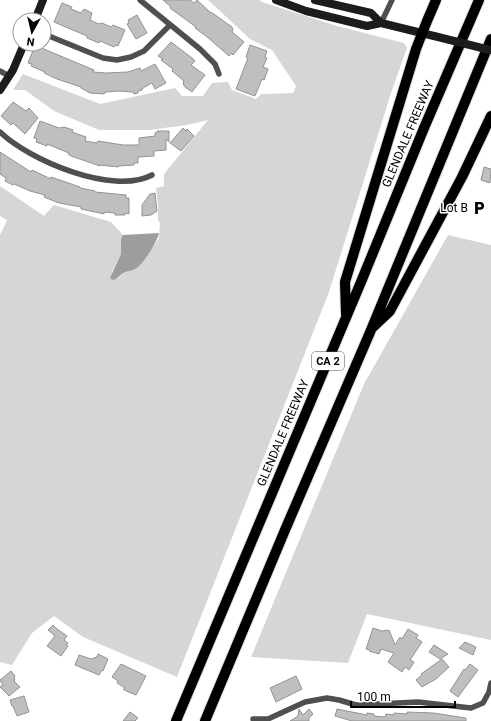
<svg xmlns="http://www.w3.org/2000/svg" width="491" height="721" viewBox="0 0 491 721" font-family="Roboto,sans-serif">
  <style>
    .green { fill: #d6d6d6 }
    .water { fill: #9d9d9d }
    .building { fill: #bfbfbf; stroke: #939393 }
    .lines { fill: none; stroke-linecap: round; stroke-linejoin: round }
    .highway-casing { stroke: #dbdbdb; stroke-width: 12 }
    .street { stroke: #4f4f4f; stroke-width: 5.5 }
    .secondary { stroke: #1c1c1c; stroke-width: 8 }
    .highway { stroke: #000; stroke-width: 10 }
    .secondary-bridge { stroke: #1c1c1c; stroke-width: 8 }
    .labels { text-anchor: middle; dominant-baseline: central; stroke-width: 3; stroke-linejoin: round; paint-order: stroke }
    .shield { fill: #fff; stroke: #4c4c4c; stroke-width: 1 }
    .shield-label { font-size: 11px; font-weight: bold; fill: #000 }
    .street-label { font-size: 12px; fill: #000; stroke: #fff }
    .poi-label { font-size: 12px; fill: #000; stroke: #fff; text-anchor: end }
  </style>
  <rect width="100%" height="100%" fill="#fff"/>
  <path class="green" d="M208,0h51l3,2 75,24 67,17 3,5 -16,45 -62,199 -152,385 -94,-40 -29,-21 -22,17 -20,32 -12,-3v-427l7,-15 -7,-4v-30l44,30 10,-11 57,17 12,13 -2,4v15l-9,18 5,7 6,-6 12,-4 13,-15 11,-16 1,-15 -2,-3v-16l-2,-16 8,-2v-12l44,-54 -21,5 -38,5h-50l-45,-19 -29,-21h-12l10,-16 77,30 75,-16 7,8h21l9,-13 16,-1 4,8 24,9 5,-5 32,-1 3,-7 -24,-36 -22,-11z
    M448,235l43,10v395l-124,-26 -19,49 -97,-6 113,-273z"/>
  <path class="water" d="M159,233c-1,8 -17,33 -24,36 -3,2 -8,2 -12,4 -4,3 -6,6 -10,7l-3,-2 11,-24v-15l2,-4z"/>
  <path class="building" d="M163,0h27l4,3 3,-3 14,13v-1l21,15 1,2 -1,3 12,10 -11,13 -2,-2 -2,3 -23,-20 -11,-8 1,-1 -26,-19 1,-1z
    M62,3l10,4 -1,2 10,4 3,-4 8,4 -2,7 9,4 3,-1 9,4 2,-2 12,5 -7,16 -3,-1 -1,2 -14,-6 -1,2 -12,-5v-2l-33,-14z
    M137,15l10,18 -11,6 -9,-15 2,-1 -1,-3z
    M171,42l21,16 3,3 -4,4 14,10 -13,17 -7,-5 -2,-3 1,-1 -1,-1 1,-1 -12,-10 1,-2 -12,-9 2,-1 -5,-3z
    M250,45l17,6 -2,6 2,1 -4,9 5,2 -4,11 -2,-1 -7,17 -19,-7 12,-31 -2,-1z
    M39,47l55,23 -1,2 13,1 22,-1 12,-4 1,3 14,-7 11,19 -11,6 -3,-6 -9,5 -1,2 -4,1v2l-4,1 -1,-2 -15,-1 -12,1 -2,2 -14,-1 -9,-5v-1l-24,-8 -13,-6 1,-1 -14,-6 1,-2 -4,-1 6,-15 3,2z
    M13,102l13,9 3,-3 9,10 -13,16 -12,-11 -2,2 -10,-9z
    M40,121l19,7 5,-1 9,3 -1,2 14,5 -1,4 12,2 1,-2 25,4h16v-7l16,-2v-3l3,-1 -1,-1h12v11l-3,-3v11l-12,1v5l-16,1v6h-4v2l-16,1v1l-18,-2v1l-29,-10 -3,-2 1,-1 -22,-9v2l-11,-4 1,-3 -3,-1z
    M183,128l3,3 1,-2 7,7 -13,15 -11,-8z
    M0,152l31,20 1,-2 19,9v-2l29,10v1l15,3v1l31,3v3h3v16l-4,-1v2h-10v-2l-11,-1v2l-23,-5v-2l-22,-4 -15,-6 1,-2 -15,-4 -16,-7 -1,1 -8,-4 1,-3 -6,-4z
    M484,167l7,2 -1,14 -9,-3z
    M155,193l2,18 -6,4 -9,1v-11l8,-11z
    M53,625l4,4 10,7 -3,4 4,3 -2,2 2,1 -7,10 -14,-10 8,-10 -7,-6z
    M373,628l9,3 7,-1 6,15 5,-8 2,2 6,-10 10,6 -2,3 6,4 -12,18 4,2 -5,8 -4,-3 -3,5 -14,-10 6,-9 -13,-4 -2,5 -10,-3 1,-1 -4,-1z
    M465,642l11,5 -3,8 -14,-7z
    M434,645l14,9 -8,5 -11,-7z
    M98,654l10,5 -5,12 -1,-1 -3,5 -24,-10 4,-10 12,4 6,-2z
    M442,659l7,8 -13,12 -14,8 -6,-7 6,-5 -1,-1z
    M121,664l25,12 -10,19 -12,-5v-3l-7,-4 1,-2 -6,-4z
    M470,664l8,6 -20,27 -8,-6 14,-22 1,1z
    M11,671l4,5 -1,2 1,2 -1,1 6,6 -11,9 -9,-9 3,-2 -3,-5z
    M296,676l6,13 -26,13 -6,-14z
    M24,696l5,16 -12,4 -4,-10h-1l-2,-6z
    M299,709l4,6 6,-6 4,5 -4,4v3h-19l8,-5z
    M337,709l30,6v-2l7,1v2l11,1 1,-3 8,1v-2l13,1v-2l26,1 33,5v3h-114l-17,-5z
    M130,712l8,6 -3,3h-12z"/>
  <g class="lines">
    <defs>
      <path id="highway" d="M346,314l-1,-32 71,-233 11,-28 9,-21
        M373,327l17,-16 72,-134 29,-61
        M176,721l185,-439 63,-154 55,-128
        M205,721l80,-191 86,-200 120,-291"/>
    </defs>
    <use href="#highway" class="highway-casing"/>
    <path class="street" d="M140,0l60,49 15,15 4,10
      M381,23l11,-23
      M44,34l59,24 14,2 14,-3 13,-6 26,-26
      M0,71l9,5
      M0,132c29,28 113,64 152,43
      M253,719h15l37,-17 22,-4 12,2 17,5 62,-3 53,6 12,-5 6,-11 2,-9"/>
    <path class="secondary" d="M276,0l30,11 61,15 14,-3
      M315,0l56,13 10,10 53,13
      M35,20l8,-20
      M0,90l13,-20 11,-26"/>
    <use href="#highway" class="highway"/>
    <path class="secondary-bridge" d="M434,36l56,14"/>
  </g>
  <defs>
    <symbol id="parking-bare" viewBox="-9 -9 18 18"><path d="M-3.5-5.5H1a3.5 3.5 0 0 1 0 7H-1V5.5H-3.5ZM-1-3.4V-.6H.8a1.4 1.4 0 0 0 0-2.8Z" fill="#000" stroke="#fff" stroke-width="2.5" paint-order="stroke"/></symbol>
  </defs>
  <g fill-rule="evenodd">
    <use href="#parking-bare" x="469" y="198" width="20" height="20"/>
  </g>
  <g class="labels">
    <rect class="shield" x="312" y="352" width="32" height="18" rx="3"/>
    <g class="shield-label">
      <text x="328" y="361">CA 2</text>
    </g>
    <g class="street-label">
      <text transform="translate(408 134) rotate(-67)">GLENDALE FREEWAY</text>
      <text transform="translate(283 433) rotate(-67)">GLENDALE FREEWAY</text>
    </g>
    <g class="poi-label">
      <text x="468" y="208">Lot B</text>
    </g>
  </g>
  <g transform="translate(32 32) rotate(188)"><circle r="19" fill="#ffffff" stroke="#999999"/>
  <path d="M0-3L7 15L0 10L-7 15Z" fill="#000000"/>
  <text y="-6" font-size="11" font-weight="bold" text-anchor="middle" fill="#000000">N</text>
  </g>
  <path d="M351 701v6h104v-6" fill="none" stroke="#000000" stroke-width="2"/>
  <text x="357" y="701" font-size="12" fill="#000000" stroke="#ffffff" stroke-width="3" paint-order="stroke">100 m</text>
</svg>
